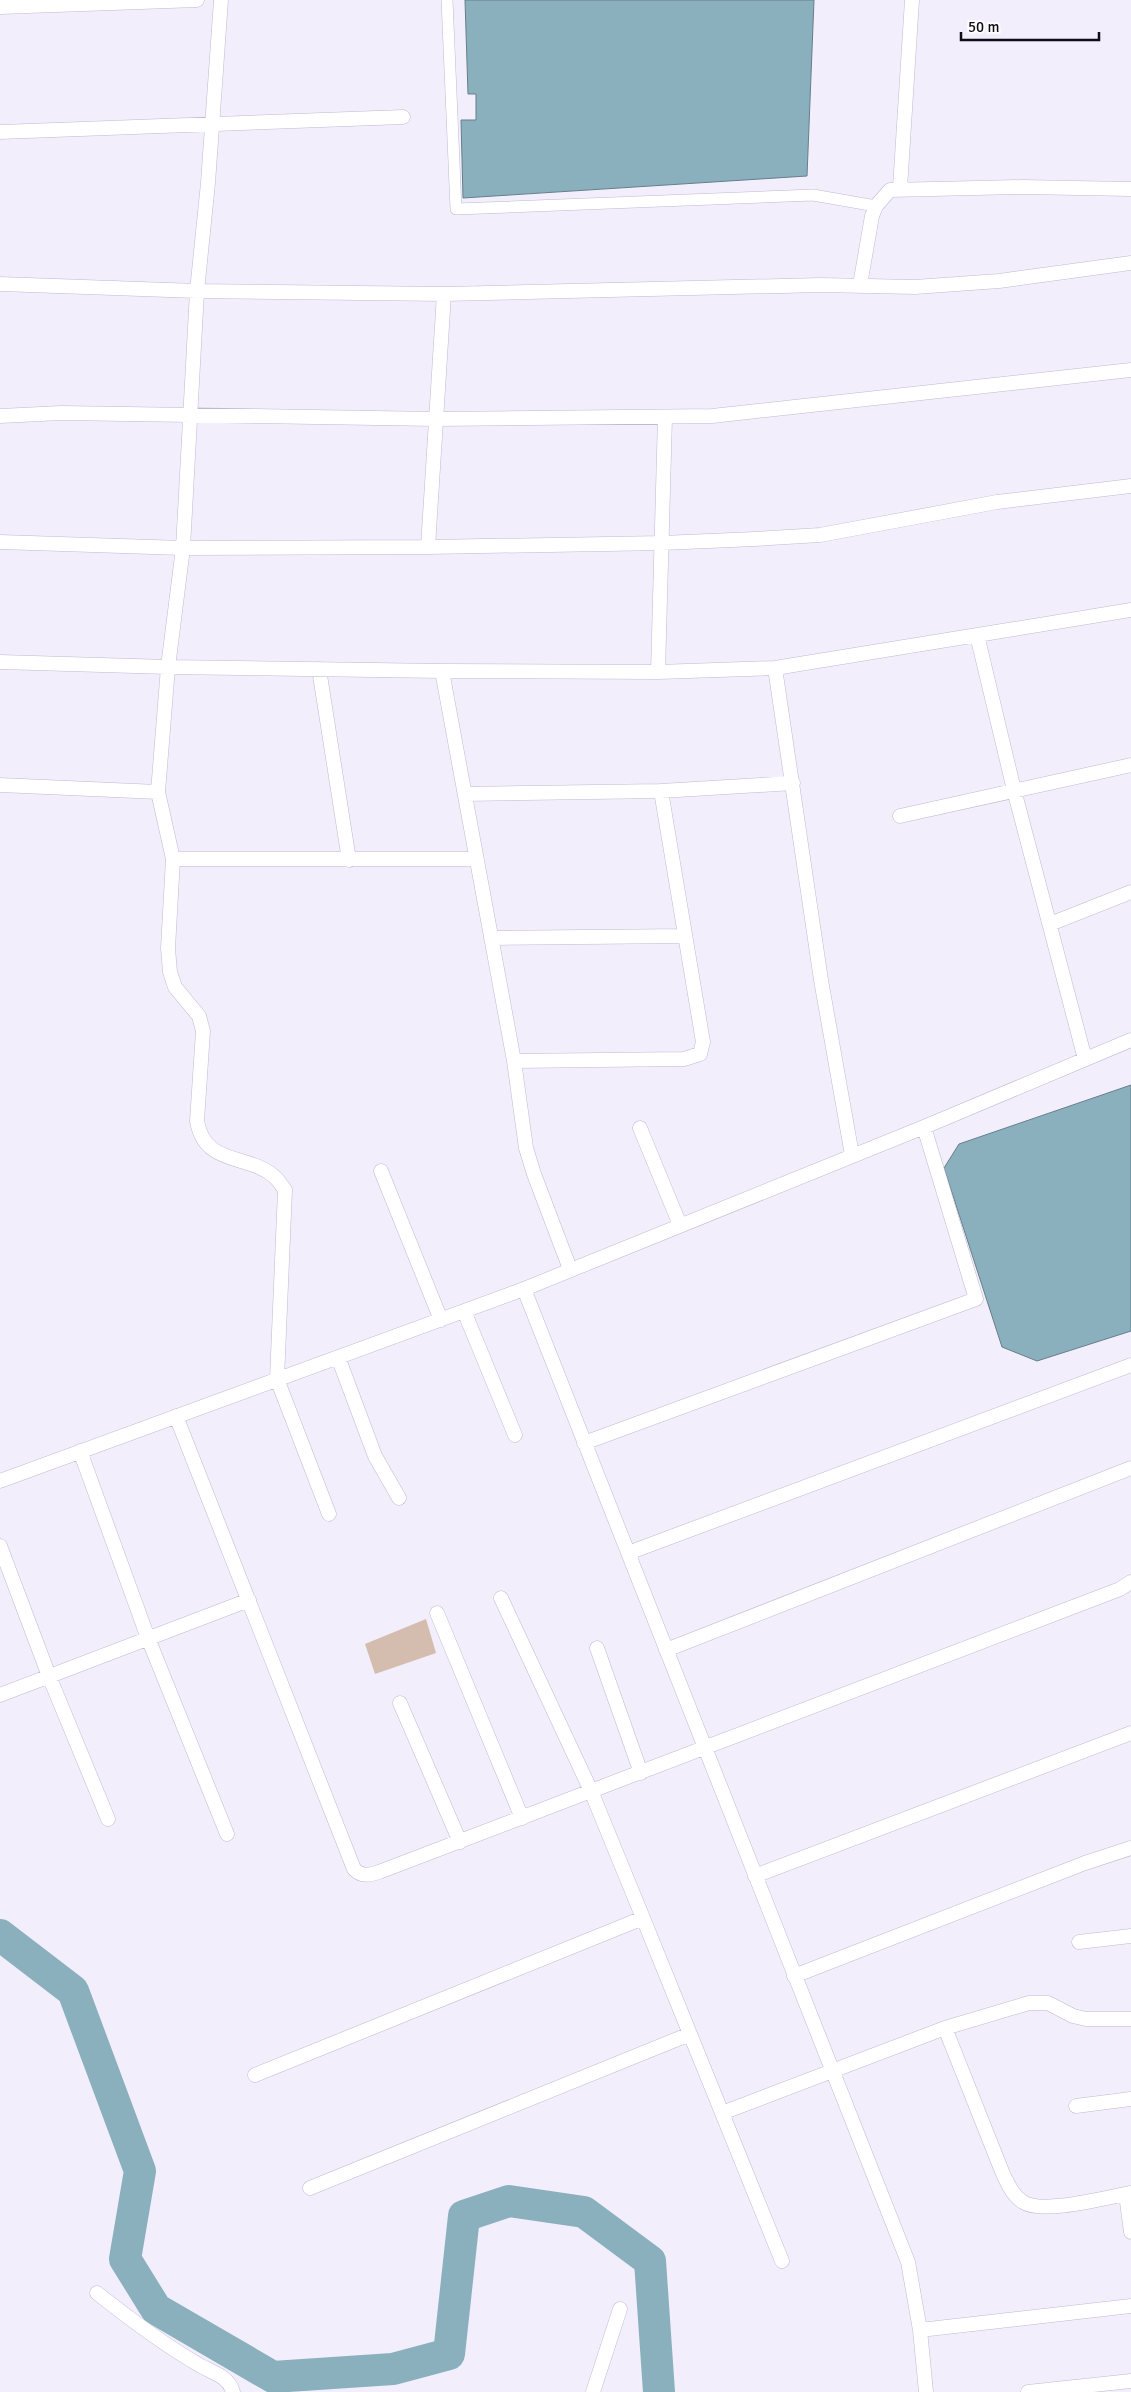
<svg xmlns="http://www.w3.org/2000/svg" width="1131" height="2392" viewBox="0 0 1131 2392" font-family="Signika,sans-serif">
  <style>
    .water { fill: #8ab0bd; stroke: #657f8a }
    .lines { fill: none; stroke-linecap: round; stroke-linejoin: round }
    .river { stroke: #8ab0bd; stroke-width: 32 }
    .building { fill: #d4bcaf }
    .pedestrian-casing { stroke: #c0bad0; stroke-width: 12 }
    .minor-casing { stroke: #c0bad0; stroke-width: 15 }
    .pedestrian { stroke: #fff; stroke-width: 11 }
    .minor { stroke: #fff; stroke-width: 14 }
  </style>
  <rect width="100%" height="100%" fill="#f2eefc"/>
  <path class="water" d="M465,0h349l-7,176 -344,22 -2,-78h15v-26h-8z
    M1131,1085v246l-94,30 -35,-14 -58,-179 15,-24z"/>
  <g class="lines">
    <path class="river" d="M0,1935l73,56 67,180 -15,88 31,50 117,68 120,-8 56,-15 15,-138 45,-15 75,11 66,49 9,131"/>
  </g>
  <path class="building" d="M426,1619l10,34 -61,21 -10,-30z"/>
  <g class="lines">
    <defs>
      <path id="pedestrian" d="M447,0l9,209 357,-14 63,11"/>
      <path id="minor" d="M221,0l-13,183 -11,108 -14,257 -15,119 -10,125 15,67 -5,89 2,24 5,15 24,29 4,15 -6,90c8,46 51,32 78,56 4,4 7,9 10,13l-8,189 52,135
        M0,7l197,-7
        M0,132l403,-15
        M900,188l12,-188
        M0,284l197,7 247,3 377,-9 94,2 84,-6 132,-18
        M860,285l12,-69 4,-10 14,-16 133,-3 108,2
        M0,416l61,-3 375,6 276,-3 419,-46
        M0,542l183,6 245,-1 234,-4 93,-4 65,-4 177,-33 134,-16
        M428,547l16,-253
        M977,635l37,155 71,269
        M0,662l168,5 274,4 216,1 117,-4 356,-58
        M775,668l46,312 31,175
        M319,669l30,191
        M442,671l72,390 12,87 8,26 36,95
        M658,672l7,-255
        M0,785l158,7
        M466,794l195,-3 132,-8
        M900,816l231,-51
        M173,859h302
        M1050,924l81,-32
        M491,938l194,-2
        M514,1061l170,-2 16,-5 3,-12 -42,-251
        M640,1128l40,97
        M381,1171l60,149
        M464,1311l51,124
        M338,1357l37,99 24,42
        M176,1416l178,453c7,8 16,6 25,3l212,-81 -90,-193
        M584,1443l392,-144 -52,-172
        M80,1451l68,187 79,196
        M0,1481l524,-192
        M0,1546l49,130 59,143
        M628,1553l503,-188
        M437,1613l85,205
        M597,1648l44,125
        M666,1650l465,-182
        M0,1695l249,-95
        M400,1703l60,139
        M755,1876l376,-143
        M643,1918l-52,-127 529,-202 11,-7
        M1079,1942l52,-6
        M794,1976l291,-113 46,-15
        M945,2028l58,146c5,10 10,22 20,28 19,13 85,-5 108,-9
        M255,2075l388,-157 139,343
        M1076,2106l55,-7
        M722,2113l223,-85 84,-25h19l25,13 13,3h45
        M310,2188l380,-154
        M1126,2194l5,38
        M97,2293c34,27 67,52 104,73 13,7 28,11 32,26
        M920,2330l211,-24
        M593,2392l27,-83
        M926,2392l-6,-62 -12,-68 -384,-973 400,-162 207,-87
        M1028,2392l103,-11"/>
    </defs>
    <use href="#pedestrian" class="pedestrian-casing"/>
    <use href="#minor" class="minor-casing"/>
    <use href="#pedestrian" class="pedestrian"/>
    <use href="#minor" class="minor"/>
  </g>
  <path d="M961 32v8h138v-8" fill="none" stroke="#0e0c14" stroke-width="2.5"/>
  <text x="968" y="32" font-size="15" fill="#0e0c14" stroke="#fefefe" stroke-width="4" paint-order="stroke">50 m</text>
</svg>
